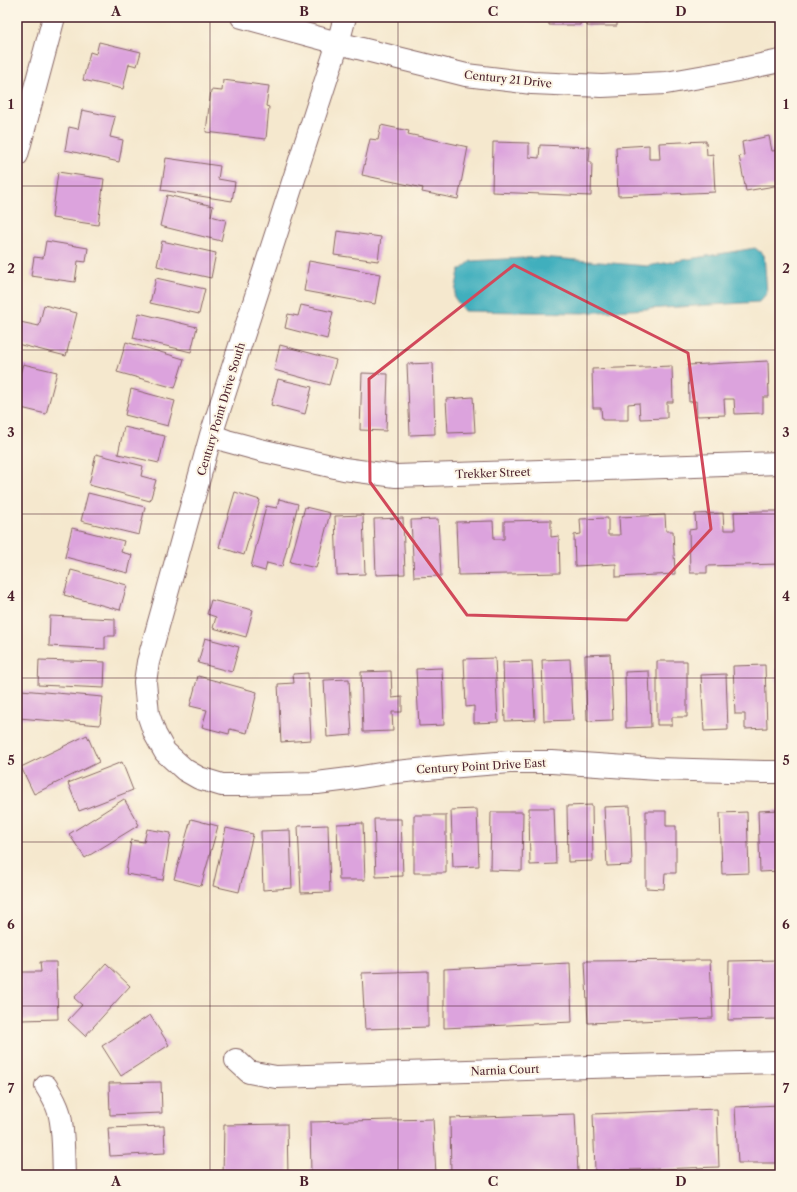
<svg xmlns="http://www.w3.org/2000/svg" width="797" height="1192" viewBox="0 0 797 1192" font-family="'Libre Caslon Text',serif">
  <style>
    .water { fill: #40afbd; stroke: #456774 }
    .building { fill: #dca3dd }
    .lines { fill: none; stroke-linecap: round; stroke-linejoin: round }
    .minor-casing { stroke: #866564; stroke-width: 24 }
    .minor { stroke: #fff; stroke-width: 22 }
    .marked { fill: none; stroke: #d1495b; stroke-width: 3; stroke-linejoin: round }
    .grid { fill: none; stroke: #4a1f2b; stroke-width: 1; stroke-opacity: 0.55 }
    .labels { text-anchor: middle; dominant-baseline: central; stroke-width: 4; stroke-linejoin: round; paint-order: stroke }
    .street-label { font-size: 11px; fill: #4a1f2b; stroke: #fcf5e5 }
    .neatline { fill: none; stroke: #4a1f2b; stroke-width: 1.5 }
    .grid-label { font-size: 13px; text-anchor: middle; font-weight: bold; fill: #4a1f2b }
  </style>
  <rect width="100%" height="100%" fill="#fcf5e5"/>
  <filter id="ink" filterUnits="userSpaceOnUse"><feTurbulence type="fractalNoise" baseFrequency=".025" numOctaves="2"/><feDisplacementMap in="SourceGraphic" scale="8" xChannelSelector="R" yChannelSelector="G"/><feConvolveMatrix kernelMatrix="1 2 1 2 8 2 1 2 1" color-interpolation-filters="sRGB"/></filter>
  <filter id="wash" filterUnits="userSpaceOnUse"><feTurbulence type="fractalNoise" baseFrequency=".012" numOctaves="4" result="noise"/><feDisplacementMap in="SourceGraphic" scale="16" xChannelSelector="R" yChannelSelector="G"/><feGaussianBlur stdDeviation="0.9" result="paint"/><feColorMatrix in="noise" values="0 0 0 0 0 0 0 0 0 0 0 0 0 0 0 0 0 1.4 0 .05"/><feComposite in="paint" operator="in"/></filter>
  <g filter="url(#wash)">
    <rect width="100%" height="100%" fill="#f5e8ce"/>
    <path class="water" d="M755,248l9,7 3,38 -8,9 -177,11 -118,-2 -10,-14 5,-26 12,-10 70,-4 106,9z"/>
    <g id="blocks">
      <path class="building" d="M486,17h16v3l-16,-2z
        M529,17h11l-1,6 -11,-1z
        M549,17h32l-1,8h-31z
        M587,17h30v9h-30z
        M627,17h29v4l-29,1z
        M99,42l42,10 -4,14 -8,-2 -6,25 -40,-9 7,-28 6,2z
        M223,80l46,6 -3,20 3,1 -3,32 -60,-7 5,-42 11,1z
        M82,110l33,7 -5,20 13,3 -4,22 -54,-12 4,-23 9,2z
        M381,125l28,6 -1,3 60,13 -10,52 -36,-7 1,-4 -61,-13 8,-36 8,1z
        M769,136l3,15 8,-1v35l-34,6 -7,-35 5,-1 -2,-13z
        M706,141l1,14 6,-1 2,38 -97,4 -2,-49 33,-2v14h11l-1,-16z
        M493,142l36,1v14l10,1 1,-13 50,2 -1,15h3l-1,34 -99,-4z
        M166,158l54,8 -2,13 17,3 -3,19 -71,-11z
        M58,172l46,7 -6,46 -46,-7z
        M167,195l46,11 -2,10 15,4 -5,21 -61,-15z
        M337,231l44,6 -3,24 -44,-6z
        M46,241l42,7 -2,14 -8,-1 -3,21 -44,-6 3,-19 9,1z
        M162,241l54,12 -5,25 -54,-12z
        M309,261l71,13 -5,30 -71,-13z
        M156,278l49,11 -6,25 -49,-11z
        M44,305l33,8 -11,43 -49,-12v-10l3,-12 19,4z
        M301,305l32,7 -6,27 -42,-11 3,-14 10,2z
        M139,313l58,14 -6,25 -58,-14z
        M126,342l58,17 -9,29 -58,-16z
        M280,345l56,15 -7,25 -55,-15z
        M768,361l1,36h-6v16l-28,1 -1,-15h-10l1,16 -28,1 -1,-15 -7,1 -1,-37z
        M433,363l2,71 -25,1 -3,-71z
        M23,364l34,8 -11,42 -29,-7v-23z
        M672,366l1,36h-6v16l-27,1 -1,-16 -11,1v16h-26l-1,-12h-8l-1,-39z
        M362,373l26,1 -2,57 -26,-1z
        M278,379l34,8 -7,27 -34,-9z
        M131,389l44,12 -7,25 -43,-11z
        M473,397l2,35 -27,1 -2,-34z
        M124,427l41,9 -6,27 -41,-9z
        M96,454l47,12 -2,10 15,4 -6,21 -61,-16z
        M235,492l25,8 -16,55 -25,-8z
        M88,493l57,14 -6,28 -58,-14z
        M279,499l19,5 -16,63 -15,-4 -2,8 -14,-4 15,-61 11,2z
        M305,507l25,6 -14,55 -26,-6z
        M763,511h17v53l-73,2v7h-17l-1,-43 7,-1 -1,-15 28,-1 1,17h11l-1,-18z
        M363,515l2,59 -28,1 -2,-59z
        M665,515l1,16h7l2,43 -59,3v-13l-41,2 -1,-31 7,-1 -1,-15 28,-1v17h12l-1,-18z
        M403,518l2,56 -29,1 -2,-56z
        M438,519l3,57 -27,1 -3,-57z
        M551,520v17l8,-1 1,37 -102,2 -2,-53 37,-1 1,18h10v-18z
        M72,528l52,13 -3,11 11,3 -4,18 -63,-16z
        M71,570l56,15 -7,25 -56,-15z
        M211,600l42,10 -7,27 -33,-9 3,-11 -9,-3z
        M50,616l65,3v17h-10v13l-56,-3z
        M205,638l34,9 -7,25 -34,-9z
        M610,654l3,66 -26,1 -2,-66z
        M495,658l3,64 -24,1v-17l-8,1 -2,-48z
        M570,659l3,61 -29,1 -2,-61z
        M39,660l66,2 -1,26 -66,-3z
        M532,661l3,59 -30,1 -2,-59z
        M657,661h30v56h-15v8h-15z
        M765,665l2,63 -22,1v-15h-10l-2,-48z
        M442,668l2,57 -25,1 -3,-57z
        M776,669h4v57h-1z
        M391,671l1,27 10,-1v15h-10l1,19 -30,1 -2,-60z
        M649,671l2,56 -25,1 -1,-56z
        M308,673l3,67 -30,2 -3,-58 16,-1 -1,-9z
        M726,674l2,56 -24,1 -3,-56z
        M198,676l59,16 -10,41 -17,-4 -1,5 -27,-7 5,-17 -17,-4z
        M349,679l3,56 -25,2 -3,-57z
        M21,690l82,7 -3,28 -81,-7z
        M87,735l12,27 -65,32 -13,-27z
        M122,762l11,28 -54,21 -11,-28z
        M124,799l15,26 -54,33 -16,-24z
        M592,805l1,56 -25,1 -1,-56z
        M630,806l2,59 -25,1 -3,-59z
        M529,808h25l2,56 -26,1z
        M477,809l2,57 -26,1 -2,-57z
        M780,810v61l-20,1 -2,-61z
        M646,811h20v15h10v47h-11l-1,16 -18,-1z
        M491,812h32l-1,59 -32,-1z
        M747,812l2,61 -27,1 -2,-61z
        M414,815h32v58h-32z
        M191,819l27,7 -17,60 -27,-7z
        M374,819h27l2,57 -27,1z
        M363,823l2,57h-26l-2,-56z
        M328,825l2,67 -29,1 -3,-67z
        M226,828l27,6 -14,58 -26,-6z
        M147,829l24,4 -8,47 -37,-6 5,-34 13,2z
        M290,830l2,58 -29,2 -2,-59z
        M710,960l3,58 -125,5 -3,-62z
        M780,960v59l-52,1 1,-59z
        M40,962h16l2,57 -36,1 -2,-48h21z
        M106,963l24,23 -45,50 -17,-16 14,-15 -8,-7z
        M570,963l2,59 -128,6v-59z
        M428,971v56l-63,2 -3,-56z
        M150,1015l19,30 -48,31 -19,-30z
        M161,1082l1,31 -52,2 -1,-32z
        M780,1105v58h-42l-3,-56z
        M717,1109l2,58 -124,4 -2,-57z
        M575,1114l3,58 -68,3h-59l-1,-57z
        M433,1119l3,56h-125l-1,-53z
        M287,1124l1,51h-65l1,-50z
        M164,1126l1,27 -55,3 -2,-28z
        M165,1172v3h-54v-2z"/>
    </g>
  </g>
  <g filter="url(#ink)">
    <use href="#blocks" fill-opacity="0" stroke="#866564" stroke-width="1"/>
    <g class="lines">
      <defs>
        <path id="minor" d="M242,17l96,26 128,32 66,8 70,3 64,-3 62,-11 52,-11
          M345,17l-7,26 -127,392 -63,227 -3,20 3,32 7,20 10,18 20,18 14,8 23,7h17l78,-2 32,-4 37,-6 62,-6 62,-5h42l105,7 107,3h16
          M17,155l37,-138
          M211,435l16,6 33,9 84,19 52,7 384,-13
          M236,1060l13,12 27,5 314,-10 190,-5
          M46,1086c5,8 10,16 13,26 5,17 4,44 5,63"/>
      </defs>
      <use href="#minor" class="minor-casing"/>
      <use href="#minor" class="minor"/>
    </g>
  </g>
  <path class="marked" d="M514,265l174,88 23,176 -84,91 -160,-5 -97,-133 -1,-103z"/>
  <path class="grid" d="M210,17v1158M398,17v1158M587,17v1158M17,186h763M17,350h763M17,514h763M17,678h763M17,842h763M17,1006h763"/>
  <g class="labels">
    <g class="street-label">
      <text transform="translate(508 79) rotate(6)">Century 21 Drive</text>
      <text transform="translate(221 409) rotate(-73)">Century Point Drive South</text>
      <text transform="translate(493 473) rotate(-2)">Trekker Street</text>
      <text transform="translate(481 766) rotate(-3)">Century Point Drive East</text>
      <text transform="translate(505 1070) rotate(-2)">Narnia Court</text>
    </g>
  </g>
  <rect width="797" height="1192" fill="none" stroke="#fcf5e5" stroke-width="44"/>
  <rect x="22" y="22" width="753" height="1148" class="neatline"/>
  <g class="grid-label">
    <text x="116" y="16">A</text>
    <text x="304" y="16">B</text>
    <text x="493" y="16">C</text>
    <text x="681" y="16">D</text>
    <text x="11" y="109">1</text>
    <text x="786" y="109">1</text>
    <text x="11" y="273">2</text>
    <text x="786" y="273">2</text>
    <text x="11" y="437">3</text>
    <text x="786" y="437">3</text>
    <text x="11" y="601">4</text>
    <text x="786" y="601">4</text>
    <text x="11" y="765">5</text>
    <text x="786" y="765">5</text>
    <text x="11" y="929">6</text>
    <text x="786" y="929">6</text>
    <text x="11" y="1093">7</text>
    <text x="786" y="1093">7</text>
    <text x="116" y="1186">A</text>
    <text x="304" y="1186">B</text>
    <text x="493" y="1186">C</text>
    <text x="681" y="1186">D</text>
  </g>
</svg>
